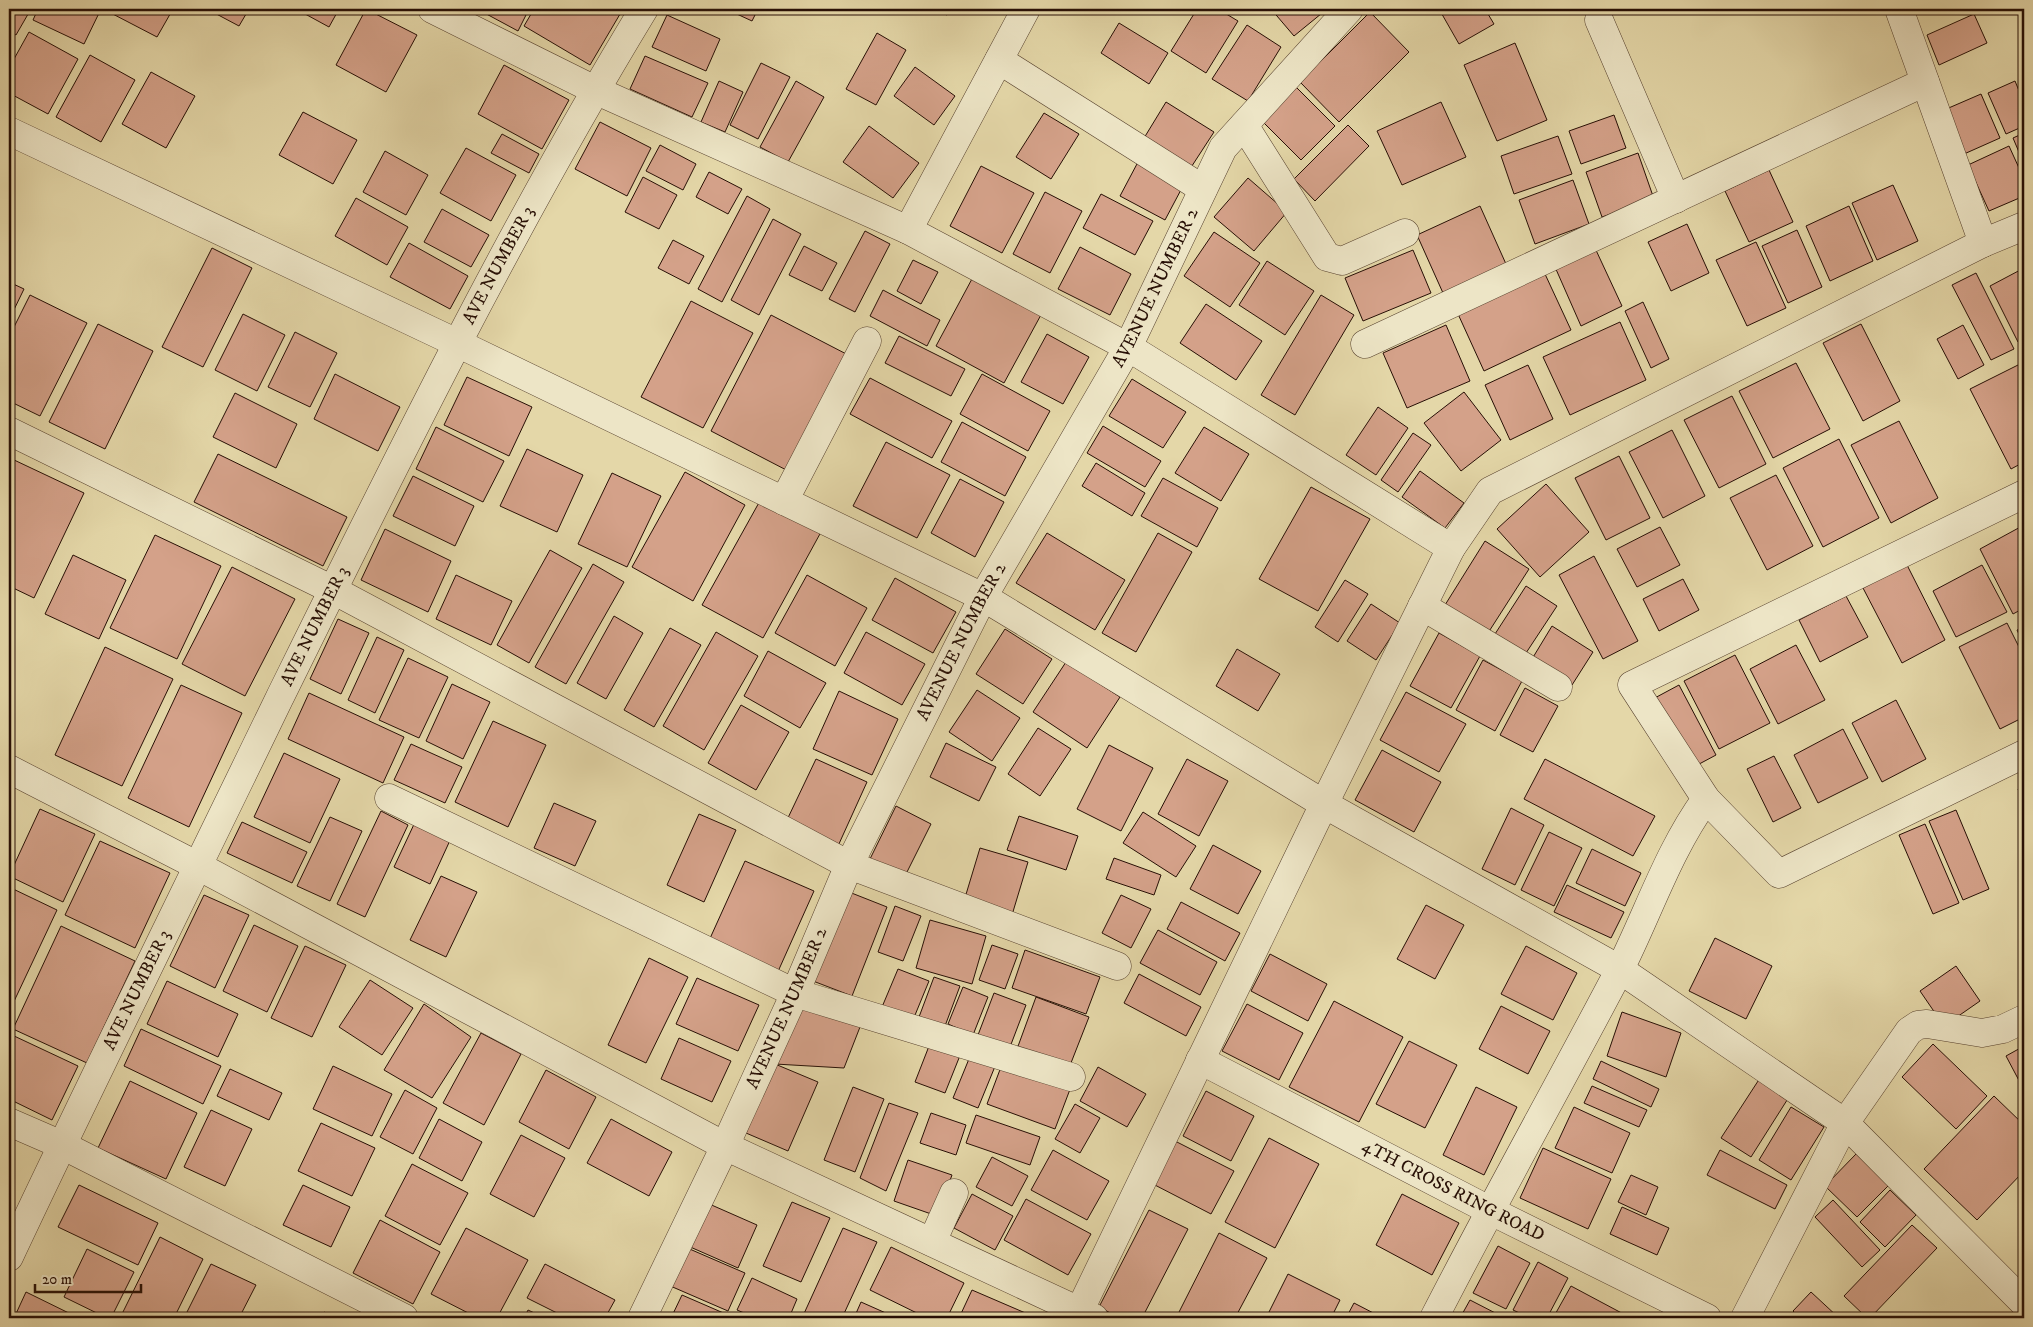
<svg xmlns="http://www.w3.org/2000/svg" width="2033" height="1327" viewBox="0 0 2033 1327" font-family="'IM FELL DW Pica',serif">
  <style>
    .building { fill: #d4a189; stroke: #270f05 }
    .lines { fill: none; stroke-linecap: round; stroke-linejoin: round }
    .minor-casing { stroke: #56412e; stroke-width: 29 }
    .minor { stroke: #ede5c6; stroke-width: 28 }
    .labels { text-anchor: middle; dominant-baseline: central; stroke-width: 5; stroke-linejoin: round; paint-order: stroke }
    .street-label { font-size: 18px; fill: #270f05; stroke: #ede5c6 }
  </style>
  <rect width="100%" height="100%" fill="#e4d7a8"/>
  <filter id="stains"><feTurbulence type="fractalNoise" baseFrequency=".004" numOctaves="4"/><feColorMatrix values="0 0 0 0 .2 0 0 0 0 .09 0 0 0 0 .02 0 0 0 .5 -.17"/></filter>
  <radialGradient id="worn" r=".72"><stop offset=".6" stop-color="#630" stop-opacity="0"/><stop offset="1" stop-color="#630" stop-opacity=".3"/></radialGradient>
  <path class="building" d="M9,9h22l-15,26 -7,-4z
    M38,9h63l-17,35 -51,-24z
    M108,9h65l-16,28 -50,-26z
    M207,9h42l-10,17z
    M296,9h43l-10,18z
    M366,9l51,26 -31,57 -50,-27z
    M480,9h49l-11,22 -39,-21z
    M534,9h89l-33,56 -66,-39z
    M726,9h32l-6,12z
    M935,9h16l-4,6z
    M1197,9h21l20,12 -32,52 -35,-22z
    M1271,9h56l-33,27z
    M1439,9h46l9,15 -35,20z
    M1370,12l39,40 -70,70 -39,-40z
    M1974,14l13,29 -48,22 -12,-30z
    M667,15l53,24 -14,32 -54,-24z
    M1119,23l49,30 -19,31 -48,-31z
    M1247,25l34,22 -33,54 -36,-22z
    M29,32l49,27 -30,55 -39,-21v-25z
    M877,33l29,17 -30,55 -30,-16z
    M1515,43l32,77 -50,21 -33,-76z
    M90,55l45,25 -34,62 -45,-25z
    M645,56l63,27 -16,34 -62,-28z
    M761,63l29,14 -32,62 -28,-14z
    M504,65l65,35 -27,49 -64,-35z
    M915,67l40,29 -21,29 -40,-29z
    M151,72l44,24 -29,52 -44,-24z
    M719,81l24,11 -18,40 -24,-10z
    M796,81l28,16 -36,65 -28,-15z
    M2015,81l9,22v23l-18,8 -18,-41z
    M1292,83l43,43 -34,34 -43,-43z
    M1981,94l19,44 -36,16 -20,-44z
    M1166,102l48,30 -26,40 -47,-29z
    M1441,102l25,55 -64,28 -25,-54z
    M303,112l54,28 -24,44 -54,-29z
    M1044,113l35,21 -28,45 -35,-22z
    M1614,115l12,33 -45,16 -12,-33z
    M600,122l51,26 -24,48 -52,-27z
    M1348,125l21,21 -54,55 -21,-22z
    M869,126l50,37 -26,35 -50,-36z
    M2024,133v31l-11,-26z
    M502,134l37,20 -10,19 -38,-20z
    M1558,136l14,38 -58,20 -13,-38z
    M660,145l36,19 -13,26 -37,-19z
    M2009,146l15,33v17l-35,15 -21,-46z
    M466,148l50,27 -25,46 -51,-28z
    M385,151l43,24 -22,40 -43,-23z
    M1638,153l16,46 -52,18 -16,-45z
    M1138,162l45,24 -18,34 -45,-24z
    M981,166l53,27 -32,60 -52,-27z
    M1769,170l24,52 -44,20 -24,-51z
    M709,172l33,17 -14,25 -32,-17z
    M643,177l34,18 -18,34 -34,-17z
    M1248,178l39,34 -33,39 -40,-34z
    M1573,180l16,44 -54,20 -16,-44z
    M1893,185l25,56 -41,19 -25,-57z
    M1045,192l37,19 -32,62 -37,-19z
    M1101,194l52,27 -18,34 -52,-27z
    M747,196l23,13 -48,93 -24,-13z
    M356,198l52,29 -21,38 -52,-29z
    M1480,206l26,58 -63,29 -26,-58z
    M1849,206l24,55 -43,20 -24,-55z
    M442,209l47,26 -18,32 -47,-25z
    M773,219l28,15 -42,81 -28,-15z
    M1687,224l22,49 -38,18 -23,-49z
    M1797,230l25,57 -34,16 -26,-57z
    M865,231l25,13 -35,68 -26,-13z
    M1214,232l46,31 -30,44 -46,-31z
    M673,240l31,16 -15,28 -31,-16z
    M1756,242l30,66 -39,18 -31,-66z
    M409,243l59,33 -18,33 -60,-32z
    M804,246l33,17 -15,28 -33,-16z
    M1080,247l51,27 -21,41 -52,-26z
    M212,248l40,20 -49,99 -41,-20z
    M1595,248l27,58 -41,20 -26,-59z
    M1413,250l18,43 -68,28 -18,-43z
    M913,260l25,12 -17,32 -24,-13z
    M1267,261l47,30 -29,44 -46,-30z
    M2024,268v71l-6,3 -28,-56z
    M1976,273l38,76 -23,11 -39,-75z
    M1545,274l26,56 -87,41 -26,-57z
    M973,277l69,36 -38,70 -68,-37z
    M9,282l15,7 -15,31z
    M883,290l57,30 -13,26 -57,-30z
    M30,295l57,28 -47,93 -31,-15v-64z
    M1321,295l33,20 -59,100 -34,-20z
    M691,301l62,32 -50,95 -62,-31z
    M1643,302l26,57 -18,9 -26,-57z
    M1206,304l56,37 -26,39 -56,-37z
    M243,314l42,21 -28,56 -42,-21z
    M771,315l83,43 -60,116 -83,-43z
    M1620,322l26,58 -76,35 -27,-58z
    M98,324l55,27 -48,98 -56,-27z
    M1861,324l39,77 -37,20 -40,-78z
    M1446,325l24,56 -63,27 -24,-55z
    M1963,325l21,40 -26,14 -21,-40z
    M295,332l42,21 -27,54 -42,-20z
    M1047,334l42,23 -26,47 -42,-22z
    M899,336l66,33 -14,27 -66,-33z
    M1796,363l34,66 -57,29 -34,-67z
    M2020,364l4,7v91l-13,7 -41,-80z
    M1528,365l25,54 -43,21 -25,-55z
    M335,374l65,33 -22,44 -64,-32z
    M982,374l68,37 -22,40 -68,-37z
    M467,377l65,30 -23,49 -65,-31z
    M870,378l82,43 -20,37 -82,-44z
    M1132,379l54,33 -23,36 -54,-32z
    M1464,392l37,48 -40,31 -37,-48z
    M235,393l62,31 -21,44 -63,-31z
    M1732,396l34,68 -47,24 -35,-68z
    M1378,407l30,21 -32,47 -30,-20z
    M1899,421l39,77 -47,25 -40,-78z
    M962,422l64,35 -21,39 -64,-34z
    M1103,426l58,35 -16,26 -58,-34z
    M436,427l68,34 -21,41 -67,-33z
    M1204,427l45,27 -28,47 -46,-28z
    M1672,430l33,66 -42,22 -34,-66z
    M1413,433l18,12 -33,47 -17,-12z
    M1839,439l40,79 -56,29 -40,-79z
    M886,442l64,33 -33,63 -64,-32z
    M527,449l56,26 -26,57 -57,-26z
    M218,454l129,63 -24,49 -129,-64z
    M1619,456l31,62 -44,22 -31,-62z
    M12,459l72,34 -50,105 -25,-12v-119z
    M1096,463l49,30 -13,23 -50,-30z
    M1420,471l44,32 -19,25 -43,-31z
    M685,472l60,33 -52,96 -61,-34z
    M612,473l49,23 -34,71 -49,-23z
    M1776,475l37,71 -46,24 -37,-72z
    M413,476l61,30 -19,40 -62,-30z
    M1163,478l55,30 -21,39 -56,-31z
    M960,479l44,23 -29,55 -44,-24z
    M1546,484l43,48 -49,45 -43,-48z
    M1311,487l59,32 -52,92 -59,-32z
    M761,499l60,33 -58,106 -61,-33z
    M2024,525v83l-11,6 -33,-65z
    M1660,527l20,38 -43,22 -20,-38z
    M385,529l66,32 -23,51 -67,-32z
    M1047,533l78,47 -30,50 -79,-47z
    M1158,533l34,19 -56,100 -34,-19z
    M155,535l66,31 -44,93 -67,-31z
    M1485,541l44,28 -41,64 -43,-28z
    M550,550l32,18 -53,95 -32,-18z
    M73,555l53,25 -27,59 -54,-25z
    M1594,556l44,85 -35,18 -44,-84z
    M593,564l31,18 -58,102 -31,-17z
    M1907,565l38,75 -43,23 -39,-75z
    M1982,565l25,47 -51,25 -23,-46z
    M232,567l63,32 -50,97 -63,-32z
    M456,575l56,26 -21,44 -55,-26z
    M807,575l60,33 -32,58 -60,-33z
    M895,578l61,34 -23,41 -61,-33z
    M1683,579l16,31 -40,21 -16,-32z
    M1345,580l23,14 -30,48 -23,-15z
    M1526,586l31,20 -31,47 -31,-19z
    M1846,596l22,41 -48,25 -21,-42z
    M1371,604l29,19 -24,37 -29,-19z
    M614,616l29,17 -37,66 -29,-16z
    M338,619l31,14 -28,61 -31,-15z
    M2007,623l17,34v60l-24,12 -41,-82z
    M1552,626l41,26 -21,33 -40,-26z
    M2024,627v18l-7,-15z
    M670,628l31,17 -47,82 -30,-17z
    M1005,629l47,30 -29,45 -47,-30z
    M716,632l42,24 -54,94 -41,-24z
    M866,632l59,32 -23,41 -58,-32z
    M1439,633l41,23 -29,52 -41,-22z
    M377,637l27,13 -29,63 -27,-13z
    M1796,645l29,55 -47,24 -28,-55z
    M105,647l68,32 -51,107 -67,-31z
    M1237,649l43,25 -22,37 -42,-25z
    M768,651l58,32 -26,45 -56,-32z
    M1735,655l35,68 -51,26 -35,-68z
    M408,658l40,19 -29,61 -40,-18z
    M1483,660l39,21 -27,50 -39,-21z
    M1066,662l54,35 -33,51 -54,-36z
    M452,684l38,18 -27,57 -37,-18z
    M181,685l61,28 -53,114 -61,-29z
    M1679,685l37,70 -28,15 -37,-70z
    M1525,688l33,18 -25,46 -33,-17z
    M977,690l43,28 -28,43 -43,-29z
    M839,691l59,28 -26,56 -59,-26z
    M1406,692l60,32 -27,48 -59,-32z
    M309,693l95,44 -21,46 -95,-44z
    M1896,700l30,59 -44,23 -30,-59z
    M741,705l48,27 -33,58 -48,-27z
    M493,721l53,24 -38,82 -53,-25z
    M1038,728l33,21 -31,47 -32,-22z
    M1843,729l25,49 -50,25 -24,-48z
    M946,743l50,24 -17,34 -49,-24z
    M411,744l51,23 -17,36 -51,-23z
    M1109,745l44,23 -32,63 -44,-22z
    M1382,750l59,32 -27,50 -59,-32z
    M284,753l56,26 -30,64 -56,-26z
    M1774,756l27,52 -28,14 -26,-53z
    M816,759l51,23 -29,64 -52,-24z
    M1187,759l41,22 -29,55 -41,-22z
    M1545,759l110,57 -22,40 -109,-57z
    M2024,786v16l-6,-13z
    M554,803l42,18 -21,45 -41,-18z
    M896,806l35,18 -26,52 -35,-17z
    M1511,808l33,17 -29,60 -33,-16z
    M40,809l55,25 -32,68 -54,-26z
    M1956,810l33,79 -26,11 -34,-79z
    M381,811l27,14 -43,92 -28,-13z
    M1143,812l53,34 -20,31 -53,-34z
    M699,814l37,16 -32,72 -37,-17z
    M1019,816l59,20 -12,34 -59,-20z
    M330,817l32,14 -32,70 -33,-15z
    M416,820l36,16 -22,48 -36,-17z
    M242,822l65,30 -15,31 -65,-30z
    M1925,824l34,79 -26,11 -34,-79z
    M1549,832l33,16 -28,58 -33,-16z
    M100,841l70,32 -35,75 -70,-33z
    M1213,845l48,26 -23,43 -48,-25z
    M980,848l48,14 -16,53 -48,-14z
    M1592,849l49,24 -16,33 -49,-23z
    M1114,858l47,17 -7,20 -48,-16z
    M745,861l69,30 -38,85 -69,-31z
    M441,876l36,16 -31,65 -36,-17z
    M1567,885l57,27 -13,26 -57,-26z
    M9,887l48,23 -48,102z
    M849,892l38,15 -35,89 -39,-15z
    M204,895l45,20 -34,73 -45,-22z
    M1121,895l30,14 -20,39 -29,-15z
    M1181,902l59,31 -15,28 -58,-32z
    M1426,905l38,20 -29,54 -38,-20z
    M895,906l26,10 -18,45 -25,-9z
    M930,920l56,16 -14,48 -56,-16z
    M254,925l44,21 -31,66 -44,-21z
    M61,926l74,35 -48,102 -74,-34z
    M1158,930l59,32 -17,33 -60,-32z
    M1715,938l57,28 -26,53 -57,-28z
    M992,945l26,9 -13,35 -26,-9z
    M305,946l41,19 -34,72 -41,-19z
    M1526,946l51,27 -24,47 -52,-26z
    M1025,950l75,27 -14,37 -74,-26z
    M1270,954l57,30 -19,37 -57,-30z
    M649,958l39,19 -42,86 -38,-18z
    M1956,966l24,35 -36,25 -24,-35z
    M898,969l31,12 -16,39 -31,-13z
    M1139,974l62,33 -15,29 -62,-33z
    M934,977l26,9 -15,40 -26,-9z
    M697,978l62,27 -21,46 -62,-27z
    M370,980l43,28 -31,47 -43,-28z
    M167,981l71,33 -20,43 -71,-33z
    M963,987l25,10 -15,38 -25,-11z
    M994,993l32,12 -16,42 -32,-12z
    M1036,997l53,20 -20,51 -52,-19z
    M1334,1001l69,36 -44,85 -70,-35z
    M799,1003l61,24 -16,41 -69,-4z
    M424,1004l47,33 -39,61 -48,-28z
    M1247,1004l56,29 -24,47 -57,-29z
    M1501,1006l49,25 -22,43 -49,-25z
    M1622,1012l59,21 -15,44 -59,-21z
    M141,1029l80,37 -18,38 -79,-38z
    M481,1033l40,21 -37,71 -41,-22z
    M12,1035l66,31 -26,54 -43,-21v-57z
    M679,1038l52,23 -19,41 -51,-23z
    M931,1041l30,12 -16,40 -30,-11z
    M1409,1041l48,24 -32,63 -49,-24z
    M1933,1044l54,52 -31,33 -54,-52z
    M2024,1046v44l-18,-34z
    M971,1054l25,10 -18,44 -25,-10z
    M1004,1059l68,25 -17,45 -68,-25z
    M1601,1061l58,28 -8,18 -58,-28z
    M775,1064l43,18 -30,69 -42,-18z
    M333,1066l59,28 -20,42 -59,-27z
    M1098,1067l48,27 -19,33 -47,-26z
    M230,1069l52,24 -13,27 -52,-24z
    M546,1070l50,27 -27,52 -50,-27z
    M1760,1078l29,19 -38,60 -30,-19z
    M130,1081l67,32 -31,66 -68,-31z
    M1592,1086l55,24 -8,17 -55,-24z
    M853,1087l31,12 -29,73 -31,-12z
    M1476,1087l41,20 -33,68 -41,-20z
    M405,1090l32,18 -24,46 -33,-17z
    M1206,1091l48,25 -23,45 -48,-25z
    M1994,1096l30,29v46l-47,49 -53,-51z
    M889,1103l29,10 -32,78 -26,-13z
    M1075,1104l25,14 -20,35 -25,-14z
    M1574,1107l56,26 -18,40 -57,-25z
    M1791,1107l33,20 -33,53 -32,-20z
    M211,1110l41,19 -27,57 -41,-19z
    M931,1113l35,12 -10,30 -36,-12z
    M976,1115l64,22 -10,28 -64,-22z
    M439,1119l43,23 -20,39 -43,-23z
    M611,1119l61,33 -23,44 -62,-33z
    M321,1123l54,25 -23,48 -54,-25z
    M521,1135l44,23 -31,59 -44,-23z
    M1269,1138l50,26 -44,84 -50,-26z
    M1173,1140l61,31 -23,43 -60,-31z
    M1543,1148l68,31 -23,50 -68,-31z
    M1053,1150l56,31 -22,39 -56,-30z
    M1720,1150l67,35 -12,24 -68,-34z
    M1856,1154l33,31 -32,32 -32,-31z
    M992,1157l36,19 -16,30 -36,-19z
    M908,1160l44,15 -15,41 -43,-15z
    M412,1164l56,29 -28,52 -55,-29z
    M1631,1175l27,12 -12,28 -28,-13z
    M79,1185l79,38 -20,42 -80,-38z
    M303,1185l47,22 -19,40 -48,-22z
    M1890,1190l26,25 -31,32 -25,-25z
    M972,1194l41,22 -18,34 -41,-22z
    M1402,1194l57,29 -27,52 -56,-30z
    M1026,1199l65,35 -23,41 -64,-35z
    M1833,1200l47,50 -18,17 -47,-50z
    M792,1202l38,16 -29,64 -38,-16z
    M707,1203l50,22 -19,43 -50,-22z
    M1622,1207l47,21 -12,27 -47,-21z
    M1149,1210l39,19 -46,89h-22l-21,-11z
    M380,1220l60,32 -27,52 -60,-31z
    M1912,1225l25,23 -67,70h-3l-23,-22z
    M466,1228l62,32 -31,58h-19l-47,-24z
    M843,1228l34,14 -35,76h-40z
    M1219,1233l48,25 -32,60h-59z
    M160,1237l43,22 -29,59h-54z
    M1498,1246l32,17 -24,46 -33,-16z
    M685,1247l60,26 -17,38 -60,-26z
    M891,1247l73,36 -17,35h-20l-57,-28z
    M87,1249l47,23 -23,46h-4l-43,-21z
    M1538,1262l30,16 -21,40h-17l-17,-8z
    M211,1264l45,21 -17,33h-55z
    M545,1264l70,36 -10,18h-38l-40,-20z
    M1288,1274l52,26 -9,18h-54l-9,-4z
    M752,1278l45,21 -8,19h-33l-19,-8z
    M1571,1286l60,32h-78z
    M972,1290l65,28h-78z
    M26,1292l53,26h-65z
    M1811,1292l28,26h-39l-7,-7z
    M682,1295l53,23h-64z
    M1470,1300l35,18h-45z
    M861,1302l36,16h-43z
    M1354,1303l29,15h-37z
    M528,1310l17,8h-21z
    M324,1312l12,6h-15z"/>
  <g class="lines">
    <defs>
      <g id="minor">
        <path d="M432,9l163,81 313,140 220,117 323,201"/>
        <path d="M1899,9l84,234"/>
        <path d="M1599,20l77,179"/>
        <path d="M999,60l204,129"/>
        <path d="M1244,125l83,132 15,4 63,-28"/>
        <path d="M9,131l448,212 526,254 341,207 295,165 226,154 179,180"/>
        <path d="M908,230l118,-221"/>
        <path d="M1365,344l560,-262"/>
        <path d="M9,431l324,159 516,275 268,101"/>
        <path d="M784,501l83,-160"/>
        <path d="M1422,606l136,81"/>
        <path d="M9,769l189,97 527,280 369,172"/>
        <path d="M389,798l406,195 276,84"/>
        <path d="M1706,799l73,75 245,-120"/>
        <path id="s1" d="M1200,1060l289,150 218,108"/>
        <path d="M9,1122l53,23 342,173"/>
        <path d="M932,1242l22,-49"/>
        <path id="s2" d="M9,1257c88,-187 180,-372 270,-558 115,-233 230,-468 365,-690"/>
        <path id="s3" d="M642,1318l83,-172 70,-153 54,-128 134,-268 145,-250 95,-199 126,-139"/>
        <path d="M1076,1318l248,-514 127,-256 39,-57 493,-248 41,-17"/>
        <path d="M1434,1318c60,-117 124,-231 185,-347 29,-57 49,-120 87,-172l-74,-114 392,-191"/>
        <path d="M1745,1318l100,-195 64,-92 9,-6 9,-1 55,9 21,-4 21,-10"/>
      </g>
    </defs>
    <use href="#minor" class="minor-casing"/>
    <use href="#minor" class="minor"/>
  </g>
  <g class="labels">
    <g class="street-label">
      <text stroke="none"><textPath href="#s2" startOffset="1106">AVE NUMBER 3</textPath></text>
      <text stroke="none"><textPath href="#s3" startOffset="1152">AVENUE NUMBER 2</textPath></text>
      <text stroke="none"><textPath href="#s2" startOffset="701">AVE NUMBER 3</textPath></text>
      <text stroke="none"><textPath href="#s3" startOffset="748">AVENUE NUMBER 2</textPath></text>
      <text stroke="none"><textPath href="#s2" startOffset="296">AVE NUMBER 3</textPath></text>
      <text stroke="none"><textPath href="#s3" startOffset="342">AVENUE NUMBER 2</textPath></text>
      <text stroke="none"><textPath href="#s1" startOffset="285">4TH CROSS RING ROAD</textPath></text>
    </g>
  </g>
  <rect width="2033" height="1327" fill="none" stroke="#e4d7a8" stroke-width="30"/>
  <rect x="10" y="10" width="2013" height="1307" fill="none" stroke="#270f05" stroke-width="2.5"/>
  <rect x="15" y="15" width="2003" height="1297" fill="none" stroke="#270f05"/>
  <path d="M35 1284v8h106v-8" fill="none" stroke="#270f05" stroke-width="2.5"/>
  <text x="42" y="1284" font-size="15" fill="#270f05" stroke="#ede5c6" stroke-width="4" paint-order="stroke">20 m</text>
  <rect width="100%" height="100%" filter="url(#stains)"/>
  <rect width="100%" height="100%" fill="url(#worn)"/>
</svg>
